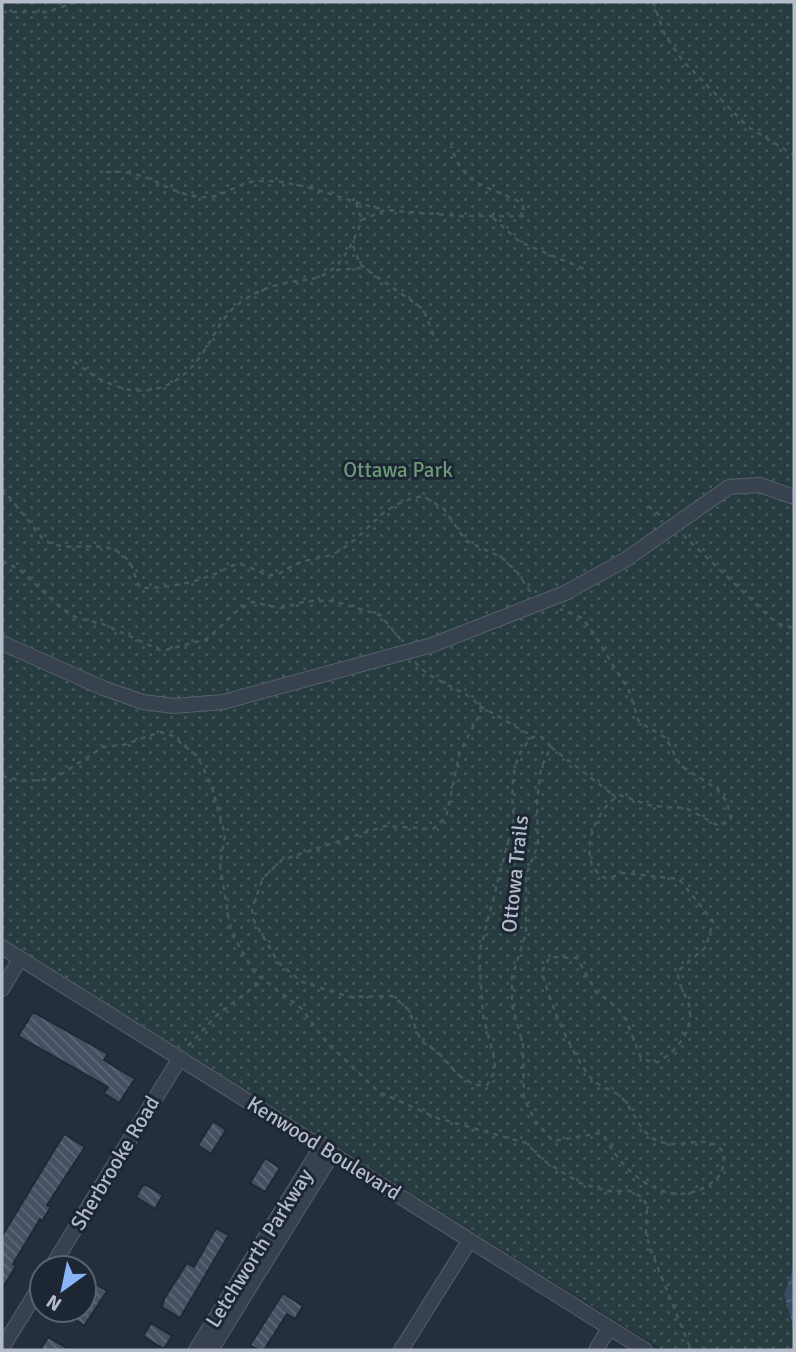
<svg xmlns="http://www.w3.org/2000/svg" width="796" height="1352" viewBox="0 0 796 1352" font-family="Signika,sans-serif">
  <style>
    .park { fill: url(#park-dots) }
    .water { fill: url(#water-waves) }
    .building { fill: url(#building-back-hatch); stroke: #1f2835; stroke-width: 2 }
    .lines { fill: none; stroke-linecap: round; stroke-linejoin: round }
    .minor-casing { stroke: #565f6c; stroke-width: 16 }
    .path { stroke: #44595c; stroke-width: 2.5; stroke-dasharray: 5 5; stroke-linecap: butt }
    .minor { stroke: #38414e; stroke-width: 14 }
    .labels { text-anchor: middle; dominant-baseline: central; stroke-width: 6; stroke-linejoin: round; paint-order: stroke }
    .park-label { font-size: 21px; fill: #6b9a76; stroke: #1d2633 }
    .street-label { font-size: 21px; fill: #b4bcc9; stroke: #1d2633 }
  </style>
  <defs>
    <pattern id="park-dots" width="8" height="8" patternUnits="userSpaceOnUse" patternTransform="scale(1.75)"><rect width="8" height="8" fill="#263c3f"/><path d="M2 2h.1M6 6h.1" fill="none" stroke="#435659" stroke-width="1.8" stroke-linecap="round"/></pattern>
    <pattern id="water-waves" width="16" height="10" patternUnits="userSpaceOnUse" patternTransform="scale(1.75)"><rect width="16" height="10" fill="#394c67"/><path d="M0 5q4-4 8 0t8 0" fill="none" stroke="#53647b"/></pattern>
    <pattern id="building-back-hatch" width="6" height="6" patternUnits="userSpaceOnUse" patternTransform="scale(1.75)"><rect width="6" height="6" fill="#455162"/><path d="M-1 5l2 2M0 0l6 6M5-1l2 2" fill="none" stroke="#5d6877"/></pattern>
  </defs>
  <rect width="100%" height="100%" fill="#242f3e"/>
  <path class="park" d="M2,2h792v1348h-131l-661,-412z"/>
  <path class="water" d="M794,1267v62l-10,-35z"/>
  <path class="building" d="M33,1012l75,42 -4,6 31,19 -16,24 -15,-10 4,-6 -90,-51z
    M213,1121l13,9 -15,24 -13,-9z
    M64,1134l21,13 -38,58 4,2 -9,14 -2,-2 -27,45 3,2 -14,23v-53z
    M265,1158l15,10 -15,24 -15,-9z
    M146,1185l17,10 -8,14 -19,-12 6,-11z
    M216,1228l13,7 -49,83 -18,-11 2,-8 23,-36 7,4z
    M84,1277l23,14 -23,35 -22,-16h22z
    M283,1293l20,13 -8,13 -8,-5 -23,36h-5l-9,-5z
    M151,1323l21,13 -8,13 -21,-13z
    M48,1337l22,13h-30z"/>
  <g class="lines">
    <defs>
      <path id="minor" d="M2,643l101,45 40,14 31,4 49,-4 209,-57 133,-52 60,-33 104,-73 31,-2 34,12
        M2,947l643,403
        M2,989l18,-30
        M51,1268l129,-210
        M2,1348l40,-65
        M196,1350l125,-203
        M211,1350l121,-196
        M401,1350l69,-110
        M596,1350l13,-22"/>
    </defs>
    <use href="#minor" class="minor-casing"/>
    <path class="path" d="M653,2l12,33 17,25 66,67 46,28
      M2,12h45l29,-10
      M106,172c44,-3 54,19 93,25 24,3 38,-16 61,-16 43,-1 81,19 121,28
      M356,203l6,17
      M493,218l27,24 64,27
      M353,246l7,18 6,5 57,40 13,32
      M336,270l28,-2
      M74,361c42,36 93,45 128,-7 14,-20 20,-40 42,-54 59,-39 84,9 118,-80l23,-10 75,6h63v-10l-5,-5c-35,-17 -54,-15 -67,-55
      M2,488l41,51c26,18 60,-5 84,20 7,7 7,20 14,29 20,1 50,-5 69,-12 8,-3 16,-8 24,-11 14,-3 23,9 35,10 12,1 20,-9 30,-12 11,-5 25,-4 36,-10 38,-20 40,-48 88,-57l21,13 22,32 35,16 16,15 14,21
      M648,506l14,11
      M683,535l93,88 18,5
      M2,561l17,8 41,38 17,11 26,6 59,27 45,-12 30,-28 15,-9 29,6 26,-7h27l46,14 22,26
      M415,662c16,20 47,25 65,44l1,6 -21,40 -14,65 -13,12 -48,-3 -103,34 -19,18 -11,31 1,10 25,43 24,20 48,15 42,-1 16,13 13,32 17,11 20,23 17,10h12l7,-12 1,-12 -12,-45 -4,-62 35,-135c-3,-28 -4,-63 19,-82h9l9,10 -10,21 -4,33 1,44 -12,30v58l-14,44v27l11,41 1,54 12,23 17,19 47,-8c8,8 12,17 19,26 28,34 70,51 103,14l2,-20c-15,-21 -38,-5 -59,-10 -25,-5 -28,-29 -43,-45 -9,-9 -23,-10 -31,-20 -20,-25 -42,-76 -49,-107l8,-14 27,1 19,34 21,15 9,13 15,38 14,5c21,-9 42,-36 33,-61 -4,-11 -11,-19 -10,-31l28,-24 7,-26 -34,-42 -56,-6 -16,6c-34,-15 -13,-70 13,-84l32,11 34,2 33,18 12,-7 -4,-17 -10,-13 -37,-24 -14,-27 -27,-16 -10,-31 -39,-63 -8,-10 -22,-9
      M480,706l52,30
      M551,747l65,50
      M2,776l21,5 31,-2 49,-32 20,-2 37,-13 11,3 26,21 14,28 14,51 -5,30 9,56 3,13 23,39 46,35 26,35 52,49 58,26 89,25 17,17 37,23 27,8h23l12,6 5,8 -1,29 4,14 41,102
      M188,1046l29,-31 46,-35"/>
    <use href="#minor" class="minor"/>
  </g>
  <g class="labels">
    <g class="park-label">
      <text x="398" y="470">Ottawa Park</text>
    </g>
    <g class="street-label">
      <text transform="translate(515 874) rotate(-84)">Ottowa Trails</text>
      <text transform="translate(324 1148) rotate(32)">Kenwood Boulevard</text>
      <text transform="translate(115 1163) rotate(-59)">Sherbrooke Road</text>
      <text transform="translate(259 1248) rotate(-58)">Letchworth Parkway</text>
    </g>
  </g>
  <rect width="796" height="1352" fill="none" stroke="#b4bcc9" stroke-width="7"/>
  <g transform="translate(63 1289) rotate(213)"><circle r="33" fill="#1d2633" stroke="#59626f" stroke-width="2"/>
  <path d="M0-5L12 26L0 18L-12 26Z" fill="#8ab4f8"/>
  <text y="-10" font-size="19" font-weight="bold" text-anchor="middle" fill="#b4bcc9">N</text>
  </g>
</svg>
